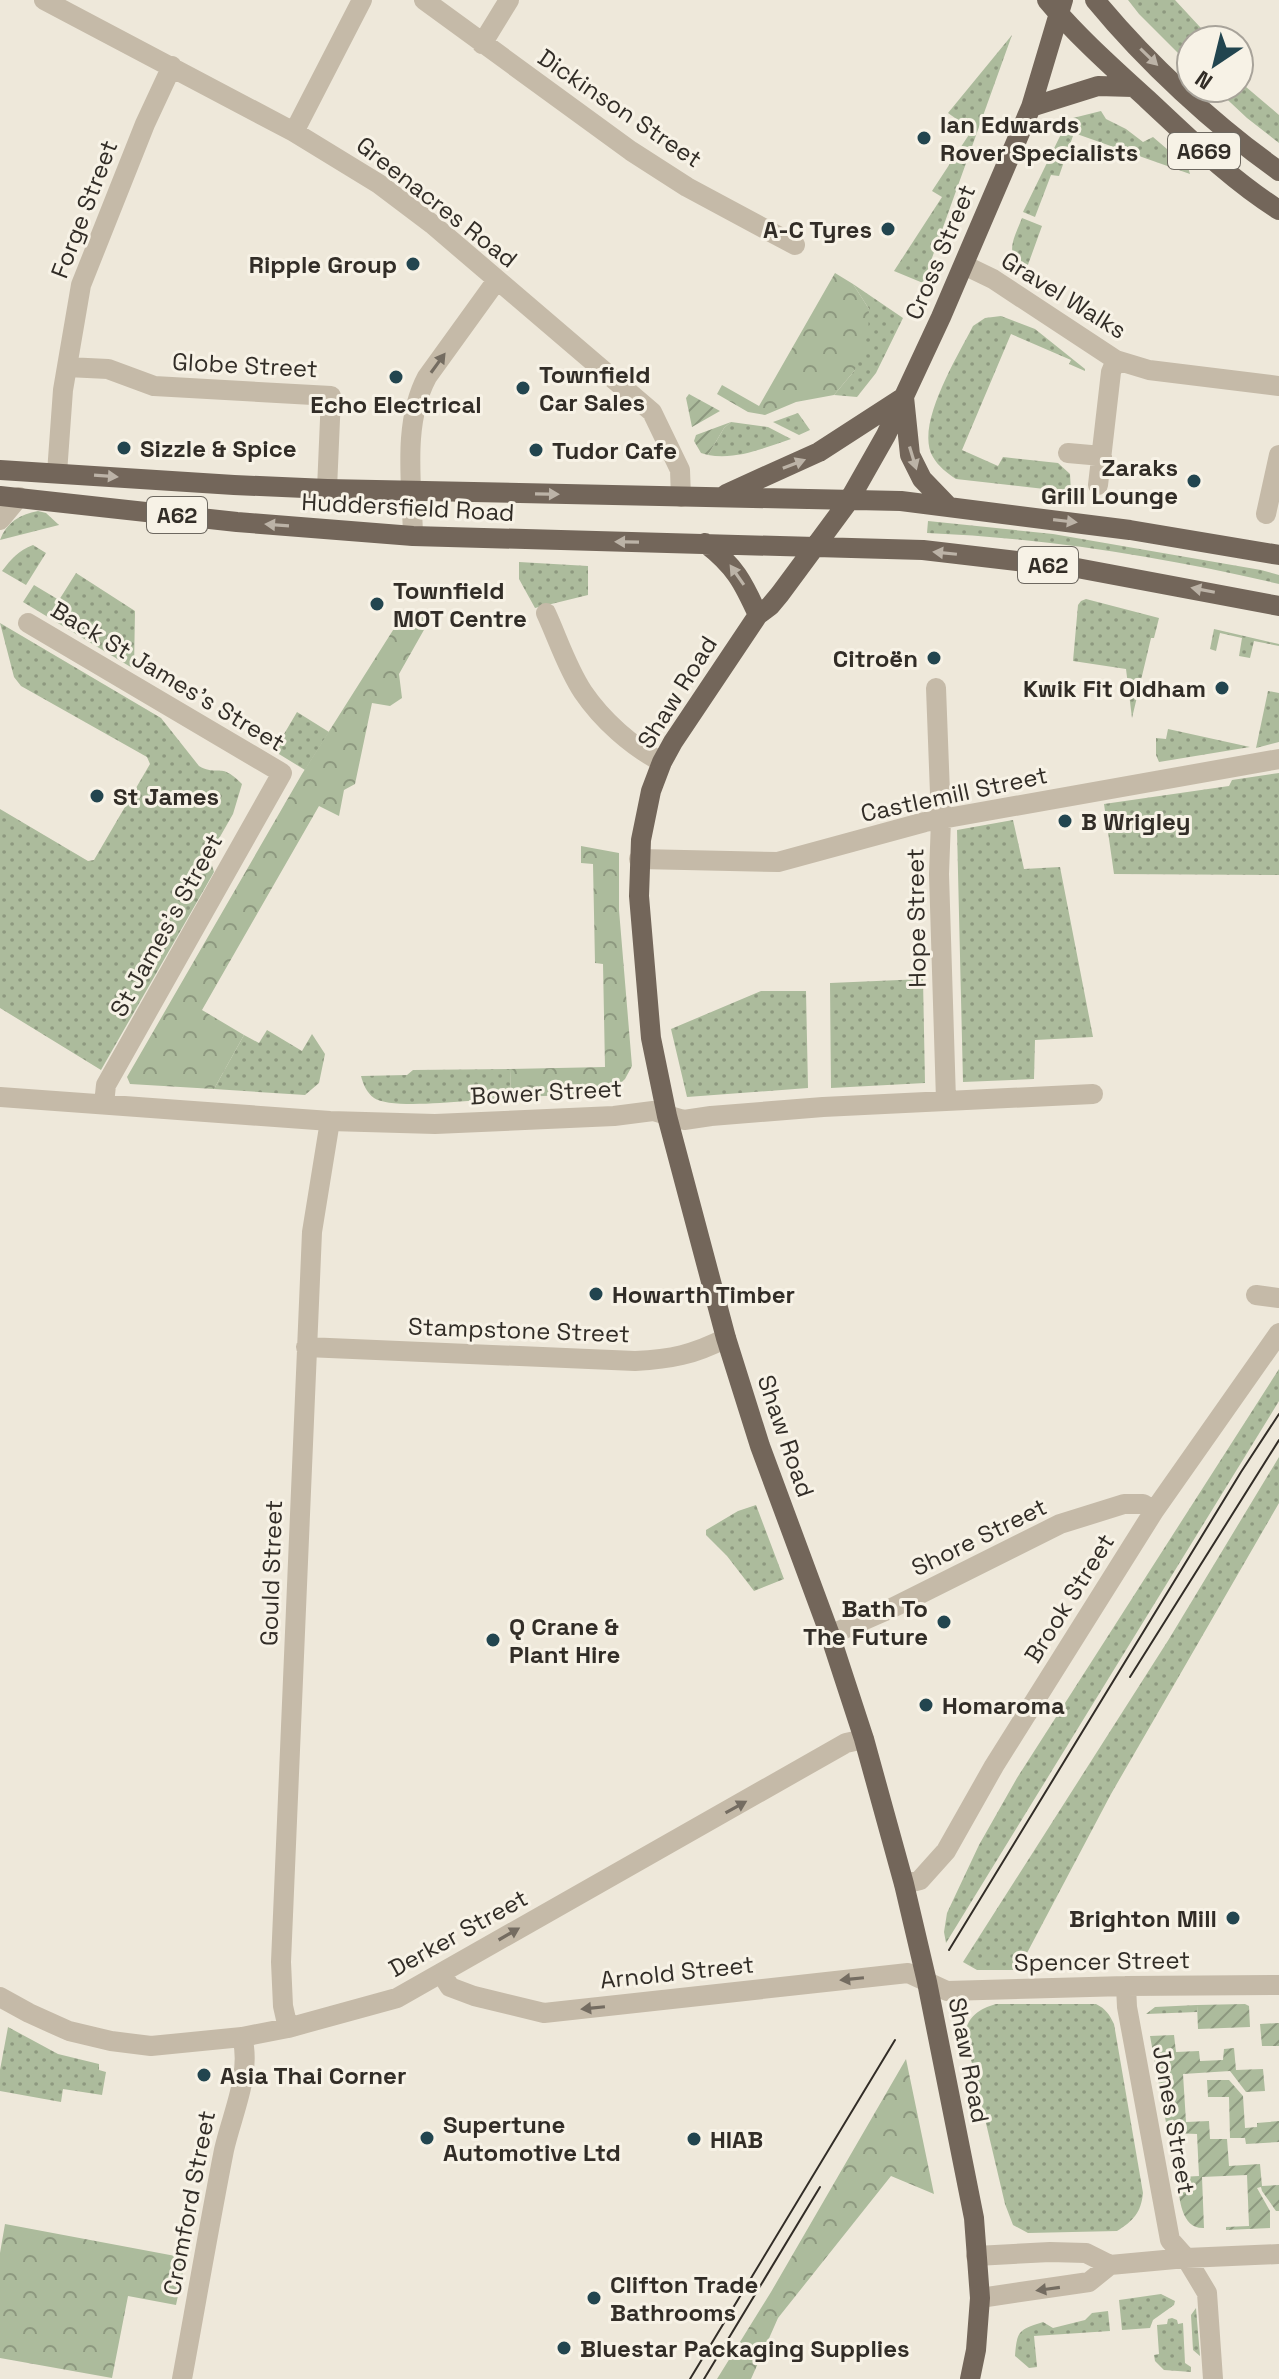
<svg xmlns="http://www.w3.org/2000/svg" width="1279" height="2379" viewBox="0 0 1279 2379" font-family="'Space Grotesk',sans-serif">
  <style>
    .grass { fill: url(#grass-dots) }
    .forest { fill: url(#forest-crowns) }
    .garden { fill: url(#garden-furrows) }
    .lines { fill: none; stroke-linecap: round; stroke-linejoin: round }
    .minor { stroke: #c5baa8; stroke-width: 20 }
    .major { stroke: #73665a; stroke-width: 20 }
    .tram { stroke: #322d27; stroke-width: 2 }
    .oneway { fill: #bcb3a7 }
    .oneway2 { fill: #746c61 }
    .poi-dot { fill: #22454f; stroke: #f7f2e6; stroke-width: 3 }
    .labels { text-anchor: middle; dominant-baseline: central; stroke-width: 6; stroke-linejoin: round; paint-order: stroke }
    .shield { fill: #f7f2e6; stroke: #6d6860; stroke-width: 2 }
    .shield-label { font-size: 22px; font-weight: bold; fill: #322d27 }
    .street-label { font-size: 24px; fill: #322d27; stroke: #f7f2e6 }
    .poi-label { font-size: 24px; font-weight: bold; fill: #322d27; stroke: #f7f2e6; text-anchor: start }
  </style>
  <defs>
    <pattern id="grass-dots" width="8" height="8" patternUnits="userSpaceOnUse" patternTransform="scale(2)"><rect width="8" height="8" fill="#acbb9c"/><path d="M2 2h.1M6 6h.1" fill="none" stroke="#8d987f" stroke-width="1.8" stroke-linecap="round"/></pattern>
    <pattern id="forest-crowns" width="20" height="18" patternUnits="userSpaceOnUse" patternTransform="scale(2)"><rect width="20" height="18" fill="#acbb9c"/><path d="M2 6a3 3 0 1 1 6 0M12 15a3 3 0 1 1 6 0" fill="none" stroke="#8d987f"/></pattern>
    <pattern id="garden-furrows" width="10" height="10" patternUnits="userSpaceOnUse" patternTransform="scale(2)"><rect width="10" height="10" fill="#acbb9c"/><path d="M-1 1l2-2M0 10L10 0M9 11l2-2" fill="none" stroke="#8d987f"/></pattern>
  </defs>
  <rect width="100%" height="100%" fill="#eee8da"/>
  <path class="grass" d="M1128,0h47l37,40h-21v26l-52,-52z
    M1012,35l-89,248 -29,-12 48,-74 -10,-6 40,-61 -24,-17z
    M1239,81l40,34v28l-32,-25 -32,-30h24z
    M1101,111l5,8 20,10 17,13 10,-5 35,30 2,7 -116,-41 -15,43 -8,-1 -16,42 -12,-5 40,-82 10,-12z
    M1022,218l20,8 -17,47c-21,-20 -12,-32 -3,-55z
    M853,284l50,34 -27,55 -19,24 -23,-2 21,-25 14,-61z
    M1001,316l34,13 50,40v2l-16,-7 2,-4 -60,-26 -49,116 36,16 5,-9 55,6 12,11 1,18 -115,-13c-9,-6 -18,-13 -23,-22 -19,-31 25,-101 40,-131l12,-8z
    M798,413l12,17 -11,5 -26,-13z
    M731,422l37,5 23,12c-27,9 -54,21 -83,16l16,-27z
    M38,511l8,2 13,12 -59,15c6,-17 20,-26 38,-29z
    M928,521l125,13 208,36 18,5v9c-115,-27 -234,-46 -352,-51z
    M33,545l13,8 -20,32 -24,-14c10,-13 16,-20 31,-26z
    M519,562l69,4v29l-53,13 -16,-29z
    M76,573l59,38 -1,58 -111,-67 11,-17 25,15z
    M1086,599l73,19 -5,20h-3l-19,80 -6,-49 -53,-8 5,-56 3,-4z
    M0,623l161,95 38,48c19,11 21,-5 43,18l-9,30 -24,42 5,16 -113,198 -101,-62v-199l88,52 6,-1 56,-96 -3,-7 -126,-71 -7,-9z
    M1214,629l65,15v2l-25,-5 -4,17 -11,-2 3,-18 -22,-5 -4,18 -6,-2z
    M1268,691l11,2v49l-23,6z
    M297,712l32,20 -24,38 -31,-19z
    M1168,729l82,18 -91,15 -3,-7v-17l10,1z
    M1279,773v102l-165,-1 -10,-70 125,-18 3,-6z
    M1013,820l11,49 36,-2 33,170 -58,3 -1,39 -71,3 -6,-252z
    M923,979l2,104 -94,5 -1,-105z
    M761,991h45l2,97 -121,9 -16,-68z
    M267,1030l35,21 10,-17 13,20 -6,29 -14,12 -91,-6 30,-54 15,8z
    M510,1069l1,28c-26,2 -119,14 -137,1 -7,-5 -11,-14 -13,-22l46,-1 6,-5z
    M1279,1369v32l-333,542 -2,-11 3,-19 32,-68 38,-67z
    M1279,1457v46l-168,291 -93,176h-41l-14,-8 206,-323z
    M756,1505l28,74 -30,12 -27,-35 -21,-21v-5l32,-19z
    M996,2004h100c10,5 13,10 18,20l29,169c-2,20 -10,28 -26,38l-89,2 -15,-8 -8,-21 -40,-170c3,-18 14,-25 31,-30z
    M1197,2005v7l-51,2 9,-7z
    M8,2027l50,27 41,10v6l7,2 -4,23 -39,-6 -2,13 -61,-11v-21z
    M1161,2294l14,7 -1,4 -21,15 -3,8 -28,2 -3,-30z
    M1196,2308l4,48 -7,-6 -2,-35z
    M1108,2311l2,20 -76,5 3,31 -8,1 -14,-12c2,-26 4,-26 28,-34l10,6 32,-8 7,-7z
    M1172,2318l5,2 1,4 5,-1 2,40 6,4v5l-27,-2 -9,-9 -1,-6 5,-1 -2,-29 10,-1 1,-5z"/>
  <path class="forest" d="M835,273l18,11 16,25 -1,25 -13,36 -21,25 -38,7 -31,13 -17,-3 -31,-18 5,-9 37,21z
    M407,608l22,13 -30,53 3,24 -12,8 -18,-3 -17,81 -11,6 -5,26 -20,-10 -117,204 42,25 -30,54 -84,-5 -3,-7 175,-303z
    M581,846l38,7v57l13,156 -7,13 -16,15 -98,3 -1,-28 95,-2 -2,-103 -8,-1 -2,-99 -12,-1z
    M906,2059l28,135 -43,-18 -113,142 -27,61h-34l54,-87z
    M5,2224l181,34 -10,47 -48,-9 -16,82 -112,-20v-105z"/>
  <path class="garden" d="M689,394l31,17 -28,16 -6,-29z
    M731,422l-7,6 -16,27 -7,-2 -7,-12 2,-6z
    M1245,2004l4,2 1,21 -52,2 -1,-24z
    M1279,2023v23h-17l-2,-22z
    M1174,2035l2,17 23,-1 1,10 23,-1 1,-11 10,-1 2,22 27,-1 2,22 -19,1 -16,-21 -47,3 3,48 23,-1 1,18h17l2,27 31,-2 2,22 17,-1v26h-3l-14,-20 -1,-4 -4,1 13,23v17l-44,2v-3l23,-1 -2,-51 -45,2 2,51c-23,1 -24,-29 -27,-46l3,-5 19,-1 -2,-42 -24,-1 -6,-5 -17,-92z
    M1207,2080h22l14,16 2,32 12,-1v-4l22,-2v21l-33,2 -1,-6h-15l-1,-41h-21z"/>
  <g class="lines">
    <path class="minor" d="M44,0l250,132 85,52 53,40 220,188 28,58 1,27
      M424,0l207,151 56,36 108,58
      M482,44l27,-44
      M294,132l68,-132
      M964,265l29,14 123,81 33,10 130,16
      M67,367l41,2 46,17 177,10 -4,93
      M1068,453l34,3
      M57,473l6,-83 18,-105 64,-161 27,-58
      M1098,485l13,-113 5,-12
      M1266,514l13,-59
      M0,520l19,-23
      M413,536c-1,-51 -11,-112 14,-159l70,-97
      M546,613c12,26 21,55 37,79 19,28 49,55 79,70
      M28,623l254,150 -176,312 -2,19
      M936,688l5,132 -2,54 7,226
      M639,859l139,3 147,-40 354,-63
      M0,1097l330,24 105,3 179,-8 39,-5 31,9 27,-4 112,-9 270,-13
      M1256,1295l23,3
      M306,1347l329,14c36,-2 58,-6 91,-23
      M830,1635l64,-28 166,-83 64,-20h19l11,7
      M904,1884l16,-4 26,-29 48,-85 160,-255 125,-178
      M441,1973l9,14 24,9 70,17 364,-40 39,18 179,-5 153,-1
      M1126,1986l1,21 43,233 16,18 21,35 6,86
      M0,1997l29,16 40,18 42,10 40,5 91,-9 46,-9 109,-30 449,-255 18,-4
      M288,2028l-5,-22 -2,-44 31,-730 18,-111
      M976,2256l74,-4 36,1 24,12 76,-7 93,-4
      M980,2298l109,-16 21,-17
      M182,2379c14,-76 27,-153 42,-229 8,-36 28,-77 18,-113"/>
    <path class="major" d="M1047,0c30,36 65,67 100,99 42,39 84,81 132,111
      M1095,0c51,62 119,125 184,171
      M1031,107l67,-21 35,1
      M904,397l6,58 12,24 27,28
      M0,470l234,15 93,4 574,12 229,29 149,25
      M726,494l93,-42 85,-55
      M0,496l237,26 176,14 510,14 154,18 202,38
      M705,543c30,23 38,39 53,72
      M970,2379l6,-29 4,-52 -6,-80 -47,-236 -23,-98 -40,-145 -34,-104 -70,-189 -34,-108 -59,-222 -16,-78 -12,-142 2,-56 10,-49 11,-29 11,-20 85,-127 12,-9 10,-12 68,-92 38,-67 55,-118 90,-210 32,-107"/>
    <path class="tram" d="M1130,1677l149,-237
      M949,1950l292,-478 38,-58
      M690,2379l205,-339
      M704,2379l116,-192"/>
  </g>
  <defs><path id="oneway-solid" d="M-6-.8H1V-3.2L6.5 0L1 3.2V.8H-6Z" transform="scale(2)"/></defs>
  <g class="oneway">
    <use href="#oneway-solid" transform="translate(1149 57) rotate(44)"/>
    <use href="#oneway-solid" transform="translate(913 458) rotate(73)"/>
    <use href="#oneway-solid" transform="translate(794 464) rotate(-21)"/>
    <use href="#oneway-solid" transform="translate(106 476) rotate(4)"/>
    <use href="#oneway-solid" transform="translate(547 494) rotate(1)"/>
    <use href="#oneway-solid" transform="translate(1065 521) rotate(7)"/>
    <use href="#oneway-solid" transform="translate(277 525) rotate(-176)"/>
    <use href="#oneway-solid" transform="translate(627 542) rotate(-179)"/>
    <use href="#oneway-solid" transform="translate(945 553) rotate(-174)"/>
    <use href="#oneway-solid" transform="translate(737 575) rotate(-125)"/>
    <use href="#oneway-solid" transform="translate(1203 590) rotate(-169)"/>
  </g>
  <g class="oneway2">
    <use href="#oneway-solid" transform="translate(438 363) rotate(-54)"/>
    <use href="#oneway-solid" transform="translate(736 1807) rotate(-29)"/>
    <use href="#oneway-solid" transform="translate(509 1934) rotate(-30)"/>
    <use href="#oneway-solid" transform="translate(852 1979) rotate(174)"/>
    <use href="#oneway-solid" transform="translate(593 2008) rotate(174)"/>
    <use href="#oneway-solid" transform="translate(1048 2289) rotate(172)"/>
  </g>
  <g class="poi-dot">
    <circle cx="924" cy="138" r="8"/>
    <circle cx="888" cy="229" r="8"/>
    <circle cx="413" cy="264" r="8"/>
    <circle cx="396" cy="377" r="8"/>
    <circle cx="523" cy="388" r="8"/>
    <circle cx="124" cy="448" r="8"/>
    <circle cx="536" cy="450" r="8"/>
    <circle cx="1194" cy="481" r="8"/>
    <circle cx="377" cy="604" r="8"/>
    <circle cx="934" cy="658" r="8"/>
    <circle cx="1222" cy="688" r="8"/>
    <circle cx="97" cy="796" r="8"/>
    <circle cx="1065" cy="821" r="8"/>
    <circle cx="596" cy="1294" r="8"/>
    <circle cx="944" cy="1622" r="8"/>
    <circle cx="493" cy="1640" r="8"/>
    <circle cx="926" cy="1705" r="8"/>
    <circle cx="1233" cy="1918" r="8"/>
    <circle cx="204" cy="2075" r="8"/>
    <circle cx="427" cy="2138" r="8"/>
    <circle cx="694" cy="2139" r="8"/>
    <circle cx="594" cy="2298" r="8"/>
    <circle cx="564" cy="2348" r="8"/>
  </g>
  <g class="labels">
    <g class="shield">
      <rect x="1168" y="133" width="72" height="36" rx="6"/>
      <rect x="147" y="497" width="60" height="36" rx="6"/>
      <rect x="1018" y="547" width="60" height="36" rx="6"/>
    </g>
    <g class="shield-label">
      <text x="1204" y="151">A669</text>
      <text x="177" y="515">A62</text>
      <text x="1048" y="565">A62</text>
    </g>
    <g class="street-label">
      <text transform="translate(620 108) rotate(34)">Dickinson Street</text>
      <text transform="translate(437 202) rotate(38)">Greenacres Road</text>
      <text transform="translate(84 209) rotate(-69)">Forge Street</text>
      <text transform="translate(940 252) rotate(-67)">Cross Street</text>
      <text transform="translate(1064 295) rotate(32)">Gravel Walks</text>
      <text transform="translate(245 365) rotate(3)">Globe Street</text>
      <text transform="translate(408 507) rotate(3)">Huddersfield Road</text>
      <text transform="translate(168 676) rotate(31)">Back St James's Street</text>
      <text transform="translate(677 692) rotate(-58)">Shaw Road</text>
      <text transform="translate(954 794) rotate(-12)">Castlemill Street</text>
      <text transform="translate(916 918) rotate(-91)">Hope Street</text>
      <text transform="translate(166 925) rotate(-61)">St James's Street</text>
      <text transform="translate(546 1092) rotate(-3)">Bower Street</text>
      <text transform="translate(519 1330) rotate(2)">Stampstone Street</text>
      <text transform="translate(786 1436) rotate(71)">Shaw Road</text>
      <text transform="translate(979 1537) rotate(-26)">Shore Street</text>
      <text transform="translate(271 1573) rotate(-88)">Gould Street</text>
      <text transform="translate(1069 1598) rotate(-58)">Brook Street</text>
      <text transform="translate(458 1933) rotate(-29)">Derker Street</text>
      <text transform="translate(1102 1961) rotate(-1)">Spencer Street</text>
      <text transform="translate(677 1972) rotate(-6)">Arnold Street</text>
      <text transform="translate(969 2060) rotate(79)">Shaw Road</text>
      <text transform="translate(1174 2120) rotate(80)">Jones Street</text>
      <text transform="translate(189 2203) rotate(-79)">Cromford Street</text>
    </g>
    <g class="poi-label">
      <text x="940" y="124">Ian Edwards<tspan x="940" dy="28">Rover Specialists</tspan></text>
      <text x="872" y="229" text-anchor="end">A-C Tyres</text>
      <text x="397" y="264" text-anchor="end">Ripple Group</text>
      <text x="539" y="374">Townfield<tspan x="539" dy="28">Car Sales</tspan></text>
      <text x="396" y="404" text-anchor="middle">Echo Electrical</text>
      <text x="140" y="448">Sizzle &amp; Spice</text>
      <text x="552" y="450">Tudor Cafe</text>
      <text x="1178" y="467" text-anchor="end">Zaraks<tspan x="1178" dy="28">Grill Lounge</tspan></text>
      <text x="393" y="590">Townfield<tspan x="393" dy="28">MOT Centre</tspan></text>
      <text x="918" y="658" text-anchor="end">Citroën</text>
      <text x="1206" y="688" text-anchor="end">Kwik Fit Oldham</text>
      <text x="113" y="796">St James</text>
      <text x="1081" y="821">B Wrigley</text>
      <text x="612" y="1294">Howarth Timber</text>
      <text x="928" y="1608" text-anchor="end">Bath To<tspan x="928" dy="28">The Future</tspan></text>
      <text x="509" y="1626">Q Crane &amp;<tspan x="509" dy="28">Plant Hire</tspan></text>
      <text x="942" y="1705">Homaroma</text>
      <text x="1217" y="1918" text-anchor="end">Brighton Mill</text>
      <text x="220" y="2075">Asia Thai Corner</text>
      <text x="443" y="2124">Supertune<tspan x="443" dy="28">Automotive Ltd</tspan></text>
      <text x="710" y="2139">HIAB</text>
      <text x="610" y="2284">Clifton Trade<tspan x="610" dy="28">Bathrooms</tspan></text>
      <text x="580" y="2348">Bluestar Packaging Supplies</text>
    </g>
  </g>
  <g transform="translate(1215 64) rotate(215)"><circle r="38" fill="#f7f2e6" stroke="#a8a39a" stroke-width="2"/>
  <path d="M0-6L14 30L0 20L-14 30Z" fill="#22454f"/>
  <text y="-12" font-size="22" font-weight="bold" text-anchor="middle" fill="#322d27">N</text>
  </g>
</svg>
